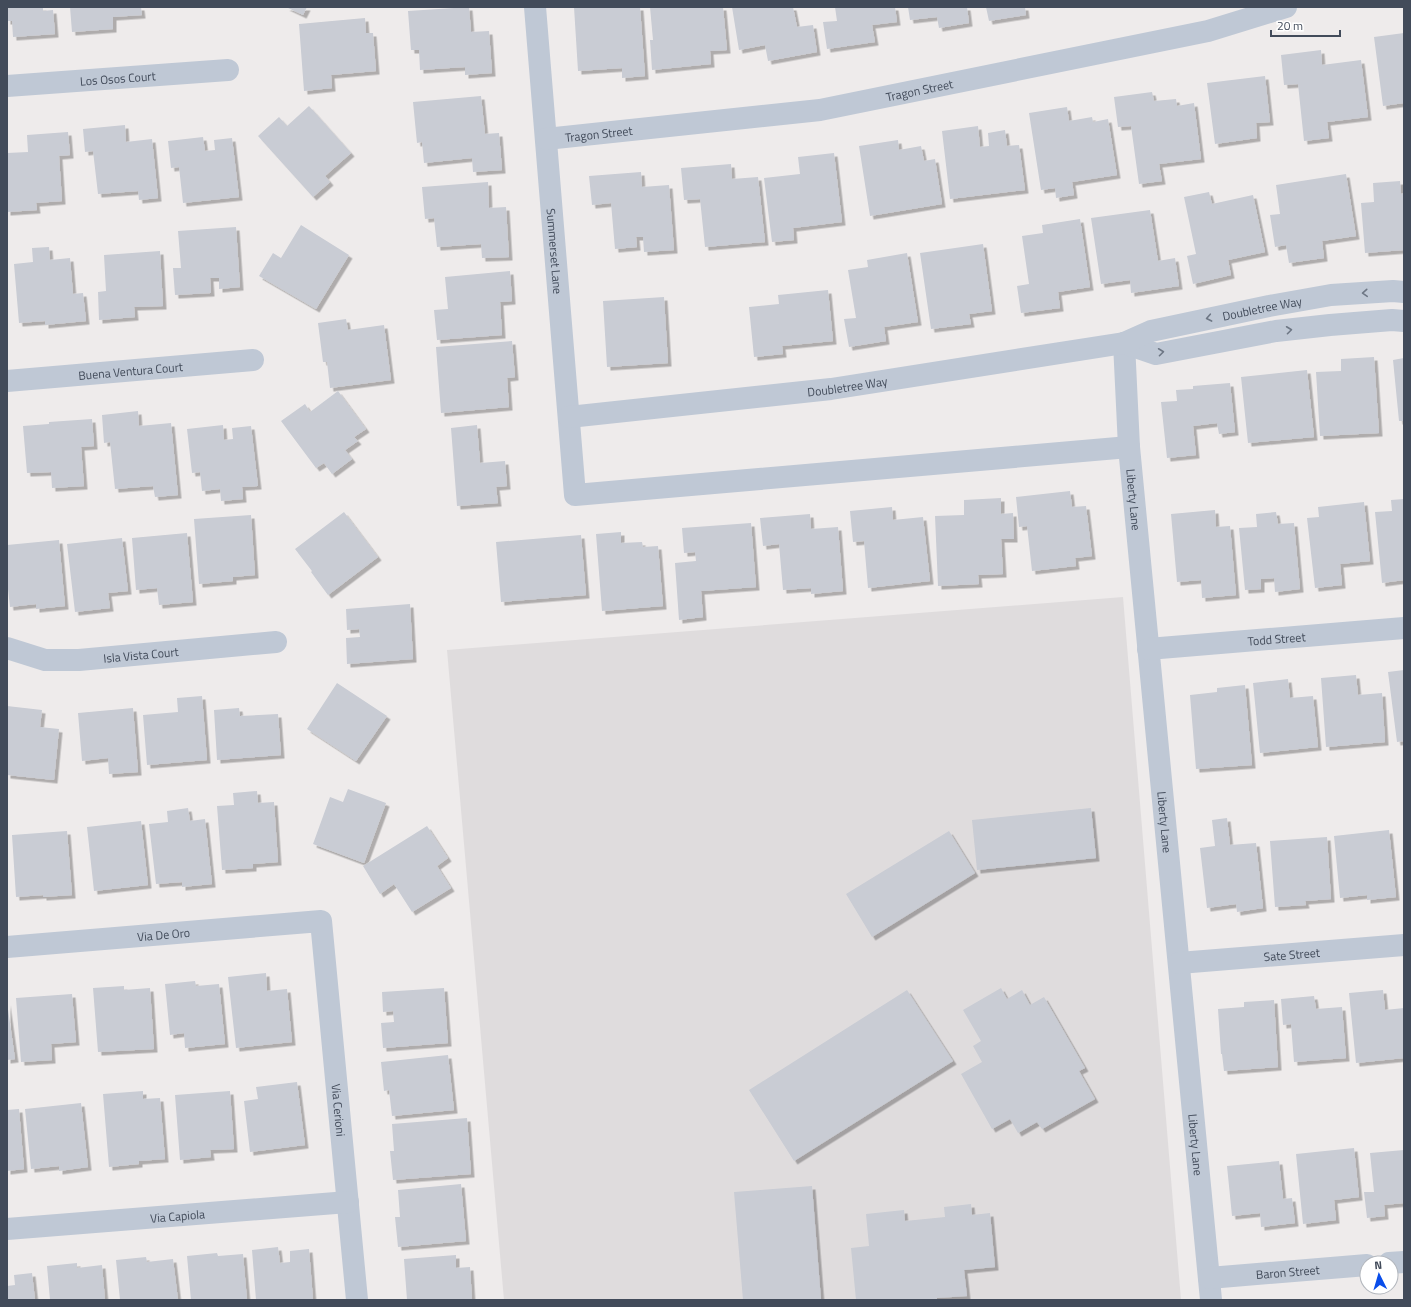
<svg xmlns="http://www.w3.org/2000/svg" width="1411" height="1307" viewBox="0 0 1411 1307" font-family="'Titillium Web',sans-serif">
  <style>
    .education { fill: #dfdcdd }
    .building { fill: #c9ccd4; filter: url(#shadow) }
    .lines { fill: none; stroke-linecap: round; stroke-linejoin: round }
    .minor { stroke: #bfc8d5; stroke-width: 22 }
    .oneway { stroke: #6e7785 }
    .labels { text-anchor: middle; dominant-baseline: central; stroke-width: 3.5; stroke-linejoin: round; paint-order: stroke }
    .street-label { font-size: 12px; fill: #424b5a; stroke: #fff }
  </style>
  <defs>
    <filter id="shadow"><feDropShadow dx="3.5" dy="3.5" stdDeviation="0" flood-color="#0004"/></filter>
  </defs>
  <rect width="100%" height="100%" fill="#eeebeb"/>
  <path class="education" d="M1123,597l58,703h-677l-57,-650z"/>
  <path class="building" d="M7,7h36v4l10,-1 2,24 -42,3 -1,-16h-5z
    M70,7h71l1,8 -29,2v12l-41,3z
    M286,7h21l-4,8z
    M469,7l2,25 18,-1 3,42 -27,2v-8l-45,3 -1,-20h-8l-3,-39z
    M574,7h66l5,69 -23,2v-10l-44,3z
    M650,7h73l4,43 -17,1 1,13 -59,6 -2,-30h3z
    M732,7h61l4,20 16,-2 4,27 -49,9 -3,-16 -26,5z
    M835,7h60l2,15 -25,3 3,17 -48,7 -4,-27 14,-1z
    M908,7h59l2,16 -30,5 -2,-11 -27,3z
    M986,7h39l1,8 -37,6z
    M365,18l1,15h7l3,38 -45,4 1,13 -28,3 -5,-67z
    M1404,33v70l-21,3 -9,-69z
    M1321,50l1,15 39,-5 7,57 -41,5 2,16 -25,3 -6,-57 -14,1 -3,-30z
    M1265,76l5,46 -14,1 1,15 -42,6 -8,-61z
    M1152,92l2,9 22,-2 1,7 17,-3 7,56 -42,5 3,17 -23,3 -8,-58 -13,1 -4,-30z
    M481,96l4,38 14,-1 3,37 -29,2 -1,-14 -48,5 -2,-21 -5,1 -4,-41z
    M309,106l42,47 -26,23 5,6 -17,15 -55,-61 21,-19 8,9z
    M1067,107l2,14 23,-4 1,5 15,-3 9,56 -45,7 2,13 -18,3 -1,-10 -14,2 -12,-77z
    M125,125l1,17 26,-3 6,59 -19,2 -1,-9 -40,3 -5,-43 -8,1 -2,-23z
    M978,126l2,21 9,-1 -1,-13 17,-3 2,16 12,-1 6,45 -75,9 -8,-68z
    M68,132l2,23 -11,1 3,45 -26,2 1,7 -30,2v-59l21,-1 -1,-17z
    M203,137l2,14 10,-1 -1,-10 18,-2 7,59 -56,6 -4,-36 -8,1 -3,-27z
    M898,140l1,10 22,-4 3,15 11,-2 7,45 -72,12 -11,-70z
    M834,153l8,69 -49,6 1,12 -22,2 -8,-64 36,-4 -2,-17z
    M731,164l1,15 26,-2 7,65 -60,5 -5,-48 -16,1 -3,-32z
    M641,172l1,15 27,-2 5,65 -30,2 -1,-15h-7l1,10 -22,2 -4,-46 -19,2 -3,-29z
    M1346,174l10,62 -34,5 2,17 -35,5 -3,-18 -11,2 -5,-32 10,-1 -4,-29z
    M1400,181l1,13 3,-1v57l-39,3 -4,-50 13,-1 -1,-19z
    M488,182l1,26 17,-1 3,50 -27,1 -1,-14 -44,3 -3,-29 -9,1 -3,-32z
    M1209,192l3,12 41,-9 12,57 -37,8 3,15 -38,9 -6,-28 9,-2 -12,-57z
    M1150,210l8,51 17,-3 4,28 -48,7 -1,-13 -29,4 -10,-66z
    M1080,219l10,68 -32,5 2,16 -39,5 -4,-27 12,-2 -7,-48 21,-3 -1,-8z
    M301,225l48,30 -33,54 -57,-33 14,-23 8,5z
    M236,227l4,60 -21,2v-11h-9l1,15 -36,2 -2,-27h8l-3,-37z
    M983,244l9,67 -23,3 2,10 -40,5 -11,-76z
    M49,247l1,13 20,-2 3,36 10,-1 3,28 -41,4v-4l-26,2 -5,-59 19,-2 -1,-14z
    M160,251l3,55 -29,1 1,10 -36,3 -1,-28 8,-1 -2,-36z
    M907,253l11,69 -34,5 2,14 -37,6 -5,-28 12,-1 -8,-48 20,-3 -1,-7z
    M510,271l2,30 -12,1 2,33 -65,5 -3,-30 14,-1 -3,-32z
    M828,290l5,51 -51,5 1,8 -29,3 -5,-50 30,-3 -1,-9z
    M664,297l4,66 -61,4 -4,-66z
    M346,319l2,11 36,-5 7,55 -61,8 -3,-26h-4l-5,-39z
    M512,341l3,36 -8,1 2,29 -68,6 -5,-66z
    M1374,357l5,76 -59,3 -4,-64 25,-1v-12z
    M1404,358v63h-5l-6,-61z
    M1307,370l7,67 -66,6 -7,-66z
    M1230,383l5,49 -16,2 -2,-11 -24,3 3,29 -29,3 -6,-56 16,-1 -1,-11 17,-1v-3z
    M338,391l28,38 -12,8 4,4 -13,9 7,9 -20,15 -8,-11 -8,5 -35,-47 24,-17 5,8z
    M138,411l1,15 32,-3 7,72 -23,2 -2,-11 -38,3 -5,-47 -6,1 -2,-28z
    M92,419l2,27 -13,1 3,39 -32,2 -1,-16 -24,1 -4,-47 26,-2v-2z
    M223,425l1,15 9,-1 -1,-11 19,-2 7,60 -16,1 1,12 -22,2 -1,-12 -18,2 -2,-19 -8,1 -5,-44z
    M477,425l3,38 25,-2 2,25 -11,1 2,16 -41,3 -6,-78z
    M1070,491l2,16 14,-1 6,50 -17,2 1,8 -44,5 -5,-45 -8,1 -3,-30z
    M1001,498v16l12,-1 1,26h-13l2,35 -25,1 1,9 -41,2 -3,-70 29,-1v-15z
    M1404,499v81l-22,3 -7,-71 17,-1 -1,-11z
    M1364,502l6,59 -30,3 2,21 -27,3 -8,-70 12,-1 -1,-10z
    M892,507l1,13 30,-3 7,64 -62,7 -4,-47 -11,1 -3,-31z
    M1215,510l1,17 14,-1 6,69 -34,3 -1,-18 -24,2 -6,-68z
    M344,512l34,45 -50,38 -17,-23 1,-1 -17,-22z
    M1276,512l2,12 16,-1 6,66 -25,3 -1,-14 -13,1v10l-16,1 -6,-62 18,-1 -1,-13z
    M810,514l1,15 27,-2 5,64 -32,3v-6l-28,2 -4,-46 -16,2 -3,-28z
    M251,515l4,60 -22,2v4l-34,3 -5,-65z
    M751,523l5,64 -55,4 2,26 -24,3 -4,-57 21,-2 -1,-9 -11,1 -2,-25z
    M621,532v11l21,-1 1,5 15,-1 5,60 -61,5 -6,-77z
    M187,533l6,69 -34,3 -2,-17 -21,2 -4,-52z
    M581,535l5,60 -85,7 -5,-60z
    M122,538l6,53 -20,2 2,15 -35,4 -8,-68z
    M59,540l6,66 -29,3v-5l-26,3 -3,-27v-35z
    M410,604l3,55 -66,5 -1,-26 14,-1 -1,-8 -12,1 -1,-21z
    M1404,670v71l-7,1 -9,-70z
    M1356,675l2,20 24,-2 3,49 -59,5 -5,-69z
    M1288,679l2,19 23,-2 5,51 -58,6 -7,-70z
    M337,683l50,33 -31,45 -49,-32z
    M1245,685l7,80 -56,4 -6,-74 27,-3v-4z
    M202,696l5,64 -60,5 -4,-50 35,-3 -1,-14z
    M7,706l35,4 -2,17 19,2 -5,51 -47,-5z
    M133,708l5,64 -29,2 -1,-16 -26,3 -4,-48z
    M239,708l1,8 38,-2 3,41 -64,5 -3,-50z
    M348,789l38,14 -22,60 -51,-19 17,-47 13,5z
    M257,791l1,12 16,-1 4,60 -25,2v4l-31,2 -5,-64 17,-1 -1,-12z
    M188,808l2,13 15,-2 7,65 -30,3v-5l-26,2 -7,-60 19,-2 -1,-11z
    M1091,808l5,50 -119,12 -5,-50z
    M1227,818l3,27 26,-2 7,65 -26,4 -1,-8 -29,4 -7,-60 15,-2 -3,-26z
    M141,821l7,64 -54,6 -7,-64z
    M427,826l21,32 -11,8 14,22 -39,24 -18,-28 -14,10 -17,-28z
    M1389,830l7,67 -29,3v-5l-27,3 -6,-62z
    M67,831l5,64 -29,2v-2l-27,2 -4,-62z
    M949,831l26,42 -103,64 -26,-43z
    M1327,837l4,62 -26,2 1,4 -31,2 -5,-66z
    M266,973l1,18 20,-2 5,53 -56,6 -8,-71z
    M195,981l1,5 23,-2 6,60 -40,4 -1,-15 -14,2 -5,-51z
    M124,986v4l26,-2 4,61 -56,3 -5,-64z
    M444,988l4,55 -65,5 -2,-25 13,-1 -1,-11 -10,1 -1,-20z
    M1001,988l6,11 15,-9 8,15 14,-8 41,71 -6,3 16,28 -53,30 -5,-7 -19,11 -8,-14 -18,10 -31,-55 21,-12 -9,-16 8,-5 -18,-31z
    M907,990l46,71 -159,100 -45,-71z
    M1383,990l2,20 19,-2v50l-48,5 -7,-70z
    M72,994l4,48 -25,2 1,16 -31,2 -5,-64z
    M1314,996l2,13 26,-2 4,51 -52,4 -3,-38 -8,1 -2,-26z
    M1274,1000l4,67 -54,4 -2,-17h-1l-3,-45 26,-2v-5z
    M7,1002l8,57 -8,1z
    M448,1055l6,55 -62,6 -3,-26 -5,1 -3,-29z
    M297,1082l8,63 -55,7 -6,-51 14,-2 -2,-12z
    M143,1091v8l17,-1 5,61 -26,2v3l-30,3 -6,-73z
    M230,1091l4,58 -24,1 1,7 -31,3 -5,-65z
    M81,1103l7,64 -29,4v-5l-28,3 -6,-60z
    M19,1109l5,60 -17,2v-61z
    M467,1118l4,56 -78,6 -3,-29h4l-2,-27z
    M1354,1148l5,49 -25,3 2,20 -33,4 -7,-70z
    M1404,1150v53l-20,2 1,11 -18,2 -3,-26h10l-4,-39z
    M1279,1161l4,38 9,-1 3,25 -34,4 -1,-14 -28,3 -5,-50z
    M461,1184l5,57 -68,6 -3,-30h5l-2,-27z
    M812,1186l9,114h-78l-9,-108z
    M971,1204l1,11 18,-2 5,54 -31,3 3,26 -30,2v2h-81l-5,-52 18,-2 -3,-32 38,-4 1,11 40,-4 -1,-10z
    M278,1247l2,16 10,-1v-11l19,-2 4,51h-57l-4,-50z
    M217,1253l1,3 25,-2 4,46h-56l-4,-44z
    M456,1255v13l14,-1 2,33h-65l-3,-41z
    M146,1257l1,5 26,-3 5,41h-58l-4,-40z
    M77,1263v5l25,-3 3,35h-55l-3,-34z
    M32,1273l3,27h-28v-14l8,-1 -1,-10z"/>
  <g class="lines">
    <g class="minor">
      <path id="s1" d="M535,7l40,488 554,-48"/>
      <path id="s2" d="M7,86l221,-16"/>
      <path id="s3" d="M546,139l274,-29 388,-79 78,-24"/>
      <path id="s4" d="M1124,343l5,104 82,853"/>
      <path d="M1124,343l32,11 120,-23 54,-6 62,-5 12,1"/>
      <path id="s5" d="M7,381l246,-21"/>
      <path id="s6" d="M569,417l262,-28 293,-46 27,-12 118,-25 62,-11 62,-4 11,1"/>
      <path id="s7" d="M7,648l38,12h34l197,-18"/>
      <path id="s8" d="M1148,649l256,-21"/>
      <path id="s9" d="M7,947l314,-26 36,379"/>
      <path id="s10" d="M1179,963l225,-18"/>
      <path id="s11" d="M7,1229l341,-27"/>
      <path d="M1389,1263l15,-1"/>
      <path id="s12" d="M1209,1278l158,-13"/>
    </g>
  </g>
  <defs><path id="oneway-chevron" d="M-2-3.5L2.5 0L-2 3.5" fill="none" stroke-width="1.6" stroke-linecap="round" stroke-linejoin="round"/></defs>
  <g class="oneway">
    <use href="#oneway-chevron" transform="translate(1365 293) rotate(176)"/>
    <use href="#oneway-chevron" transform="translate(1209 318) rotate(169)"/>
    <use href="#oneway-chevron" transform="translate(1289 330) rotate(-7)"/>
    <use href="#oneway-chevron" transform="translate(1161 352) rotate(-7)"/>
  </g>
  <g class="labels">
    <g class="street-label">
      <text stroke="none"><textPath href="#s2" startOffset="111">Los Osos Court</textPath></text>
      <text stroke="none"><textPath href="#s3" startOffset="377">Tragon Street</textPath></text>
      <text stroke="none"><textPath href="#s3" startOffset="53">Tragon Street</textPath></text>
      <text stroke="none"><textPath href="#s1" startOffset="245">Summerset Lane</textPath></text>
      <text stroke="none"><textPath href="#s6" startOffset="703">Doubletree Way</textPath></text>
      <text stroke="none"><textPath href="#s5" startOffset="124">Buena Ventura Court</textPath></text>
      <text stroke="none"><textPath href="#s6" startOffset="280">Doubletree Way</textPath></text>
      <text stroke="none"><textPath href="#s4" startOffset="157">Liberty Lane</textPath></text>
      <text stroke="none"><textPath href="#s8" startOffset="129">Todd Street</textPath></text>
      <text stroke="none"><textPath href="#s7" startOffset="136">Isla Vista Court</textPath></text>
      <text stroke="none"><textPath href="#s4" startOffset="481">Liberty Lane</textPath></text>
      <text stroke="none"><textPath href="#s9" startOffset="157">Via De Oro</textPath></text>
      <text stroke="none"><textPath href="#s10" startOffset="113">Sate Street</textPath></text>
      <text stroke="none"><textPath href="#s9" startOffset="505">Via Cerioni</textPath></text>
      <text stroke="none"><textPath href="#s4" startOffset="805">Liberty Lane</textPath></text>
      <text stroke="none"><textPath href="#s11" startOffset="171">Via Capiola</textPath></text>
      <text stroke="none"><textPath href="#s12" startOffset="79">Baron Street</textPath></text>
    </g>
  </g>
  <rect width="1411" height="1307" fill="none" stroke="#424b5a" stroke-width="16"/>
  <g transform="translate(1379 1275) rotate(355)"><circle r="19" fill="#ffffff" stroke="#b3b7bd"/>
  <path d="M0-3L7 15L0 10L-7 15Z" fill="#094dea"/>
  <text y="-6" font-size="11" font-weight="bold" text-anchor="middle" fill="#424b5a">N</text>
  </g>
  <path d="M1271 30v6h69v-6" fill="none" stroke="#424b5a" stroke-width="2"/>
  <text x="1277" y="30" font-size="12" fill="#424b5a" stroke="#ffffff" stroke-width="3" paint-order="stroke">20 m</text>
</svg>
